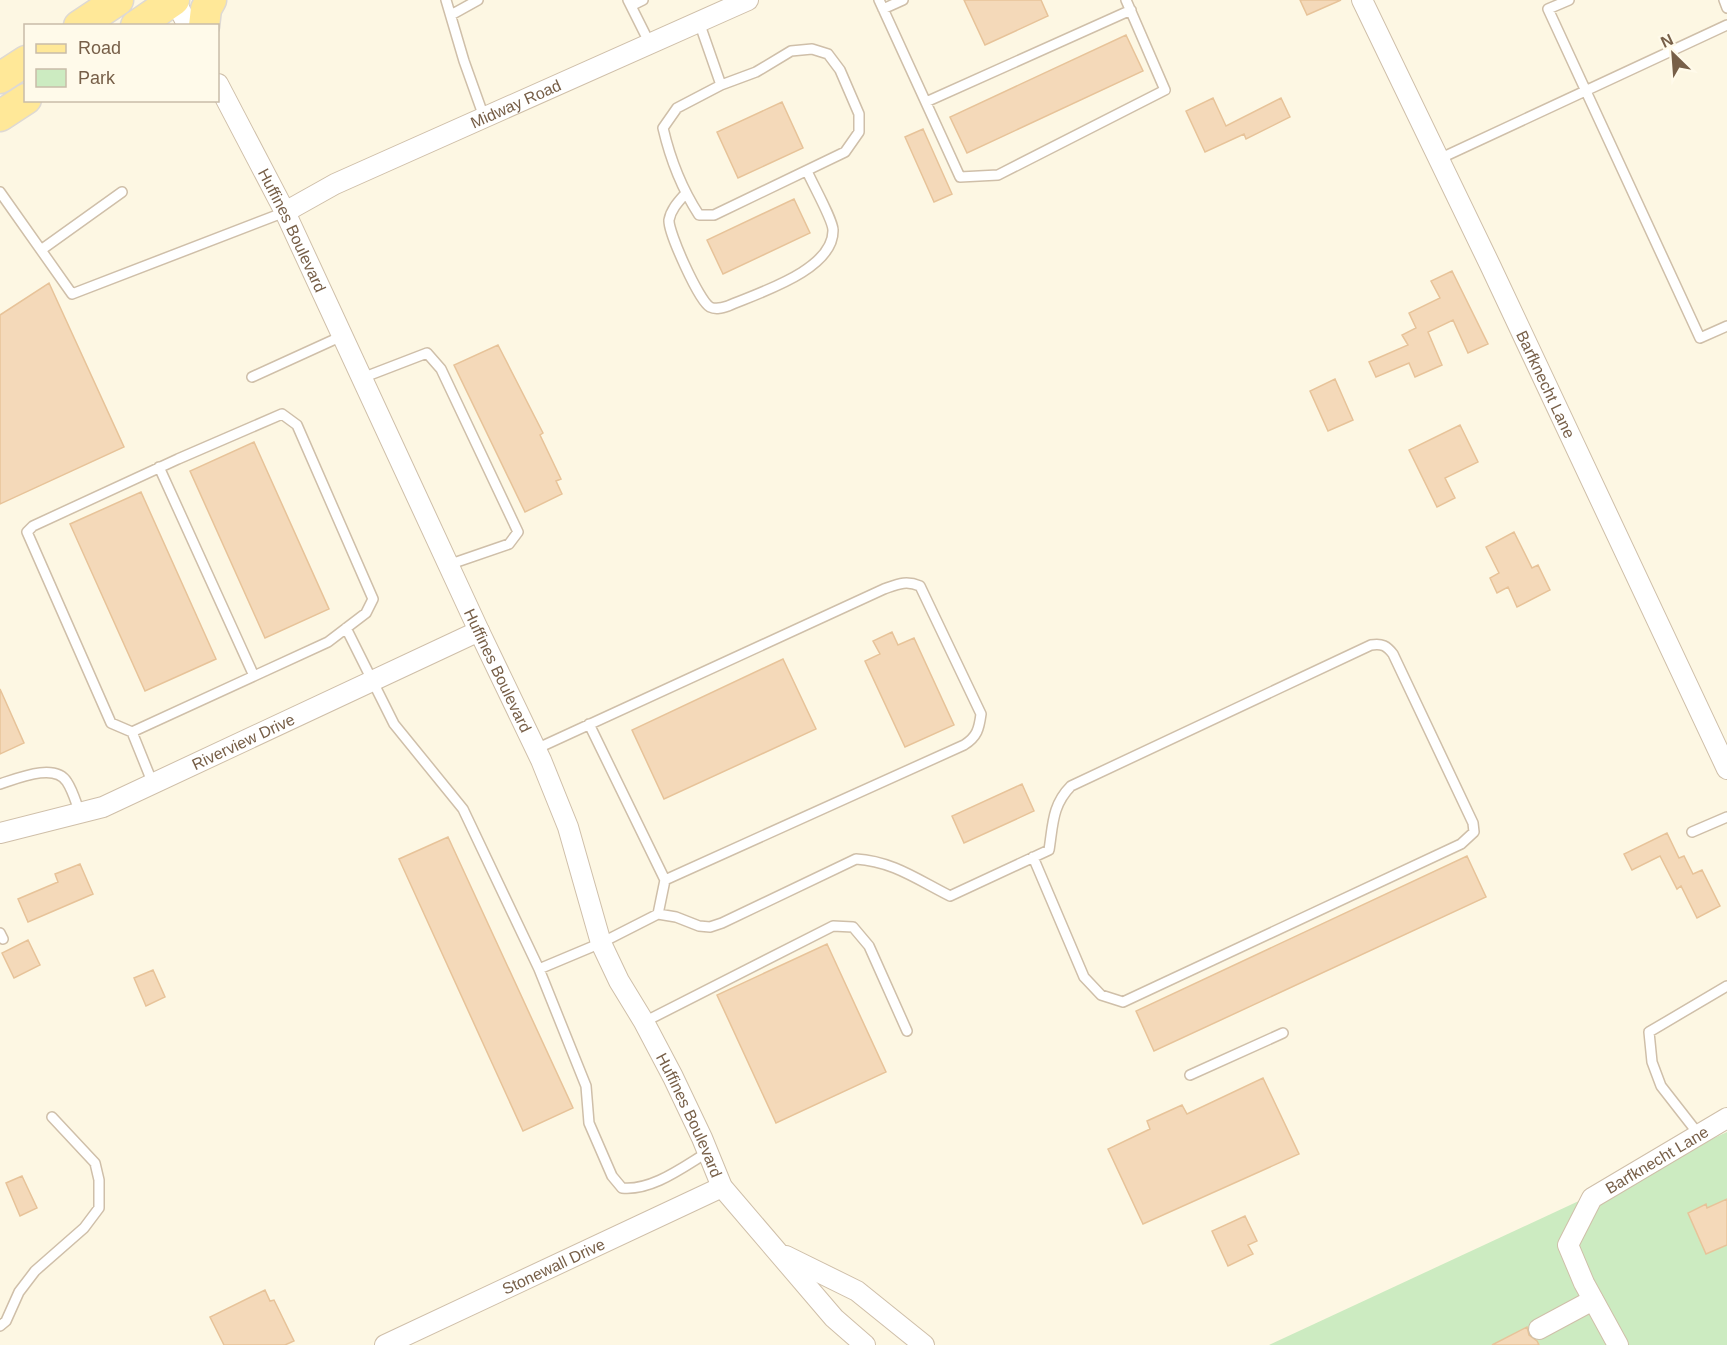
<svg xmlns="http://www.w3.org/2000/svg" width="1727" height="1345" viewBox="0 0 1727 1345" font-family="Helvetica,sans-serif">
  <style>
    .green { fill: #ccebc1 }
    .building { fill: #f4d9b9; stroke: #e7c399; stroke-width: 1.5 }
    .lines { fill: none; stroke-linecap: round; stroke-linejoin: round }
    .lane-casing { stroke: #cfbfa9; stroke-width: 12 }
    .street-casing { stroke: #cfbfa9; stroke-width: 22 }
    .primary-casing { stroke: #ded9d3; stroke-width: 33 }
    .lane { stroke: #fff; stroke-width: 9 }
    .street { stroke: #fff; stroke-width: 20 }
    .primary { stroke: #ffe898; stroke-width: 30 }
    .labels { text-anchor: middle; dominant-baseline: central; stroke-width: 4.5; stroke-linejoin: round; paint-order: stroke }
    .street-label { font-size: 16px; fill: #775f48; stroke: #fffaea }
  </style>
  <rect width="100%" height="100%" fill="#fdf7e3"/>
  <path class="green" d="M1727,1132v213h-458z"/>
  <path class="building" d="M964,0h77l7,16 -63,29z
    M1300,0h41l-34,15z
    M1126,35l17,36 -176,82 -17,-36z
    M1213,98l13,28 55,-28 9,19 -44,22 -2,-5 -39,18 -19,-41z
    M782,102l21,46 -65,30 -21,-46z
    M923,129l29,65 -18,8 -29,-65z
    M794,199l16,34 -87,41 -16,-34z
    M1452,271l36,73 -20,9 -15,-33 -25,12 14,33 -27,12 -6,-14 -33,14 -7,-15 39,-17 -6,-10 14,-7 -7,-15 31,-15 -9,-17z
    M49,283l75,164 -124,57v-189z
    M498,345l45,88 -3,2 21,44 -5,2 6,13 -37,18 -71,-147z
    M1335,379l18,41 -25,11 -18,-40z
    M1460,425l18,37 -33,16 10,20 -18,9 -28,-57z
    M254,442l75,167 -64,29 -75,-167z
    M141,492l75,167 -71,32 -75,-167z
    M1514,532l18,36 6,-3 12,25 -33,17 -9,-20 -11,6 -7,-15 9,-5 -13,-26z
    M892,632l6,13 16,-7 40,87 -49,22 -40,-86 15,-7 -7,-13z
    M783,659l33,70 -152,70 -32,-69z
    M0,689l24,54 -24,11z
    M1022,784l12,27 -70,32 -12,-27z
    M1667,833l12,25 5,-2 9,18 9,-4 18,36 -23,12 -16,-32 -4,3 -17,-33 -28,14 -8,-16z
    M448,837l125,271 -50,23 -124,-272z
    M1467,856l19,41 -332,154 -18,-40z
    M80,864l13,30 -65,28 -10,-23 40,-17 -3,-8z
    M28,940l12,25 -26,13 -12,-25z
    M827,944l59,128 -110,51 -59,-128z
    M153,970l12,27 -19,9 -12,-28z
    M1263,1078l36,76 -156,70 -35,-75 42,-20 -3,-8 35,-16 5,9z
    M22,1176l15,32 -17,8 -14,-33z
    M1727,1199v46l-21,9 -18,-41 18,-9 1,4z
    M1245,1216l12,25 -9,4 5,9 -25,12 -16,-35z
    M265,1290l5,11 4,-1 20,41 -9,4h-61l-14,-28z
    M1527,1327l2,8 8,6 2,4h-47z"/>
  <g class="lines">
    <defs>
      <path id="lane" d="M446,0l18,61 20,56
        M628,0l22,44
        M879,0l81,177 38,-2 167,-85 -39,-90
        M1569,0l-21,9 152,329 27,-12
        M1724,0l3,8
        M631,6l12,-6
        M883,9l20,-9
        M451,15l27,-15
        M699,22l22,63 -44,23 -14,20c7,30 19,61 36,87h15l131,-63 14,-20v-18l-19,-44 -12,-16 -16,-5 -21,2 -35,21 -35,13
        M926,102l205,-92
        M1439,159l288,-134
        M0,192l72,102 213,-82
        M686,193c-7,8 -15,16 -17,27 -1,12 30,81 41,87 6,3 12,1 18,-1 30,-13 106,-36 105,-76 0,-10 -21,-47 -26,-59
        M41,250l81,-58
        M252,377l90,-41
        M362,378l65,-25 14,16 77,163 -9,12 -61,21
        M159,467l95,209
        M346,628l48,96 69,85 76,160 47,117 3,37 23,53 10,12c30,3 61,-21 86,-36
        M589,724l76,156
        M132,732l196,-90 38,-29 7,-14 -76,-174 -15,-11 -104,45 -145,67 -6,6 84,191 21,9 21,52
        M536,749l348,-160c14,-5 22,-9 36,-3l61,128c-2,15 -4,23 -17,31l-299,135 -7,34
        M0,784c16,-5 55,-22 67,-2 6,9 9,21 13,31
        M1692,832l35,-15
        M0,933l3,6
        M539,969l62,-26 57,-29 18,3 23,9 11,1 12,-4 134,-64c36,2 62,21 94,37l99,-46c4,-25 3,-45 22,-64l300,-141c11,-2 16,1 22,9l80,169 1,9 -13,12 -338,158 -22,-7 -17,-18 -51,-120
        M644,1022l189,-96 20,1 16,19 38,85
        M1190,1075l93,-42
        M1700,1136l-39,-50 -9,-24 -3,-30 78,-46
        M0,1326l6,-5 13,-29 16,-21 49,-43 15,-20v-28l-4,-17 -43,-46"/>
      <g id="street">
        <path d="M175,0l13,26"/>
        <path id="s1" d="M1362,0l128,265 237,504"/>
        <path id="s2" d="M218,84l67,128 194,419 62,129 27,67 33,116 18,38 25,41 29,55 29,61 20,49 112,131 31,27"/>
        <path id="s3" d="M285,212l50,-28 413,-184"/>
        <path id="s4" d="M0,833l103,-26 376,-176"/>
        <path d="M786,1256l71,35 67,54"/>
        <path d="M1539,1329l54,-29"/>
        <path id="s5" d="M385,1345l337,-158"/>
        <path id="s6" d="M1618,1345l-34,-62 -16,-38 24,-47 135,-80"/>
      </g>
      <path id="primary" d="M79,26l39,-26
        M136,26l38,-26
        M204,26l2,-17 5,-9
        M0,78l26,-17
        M0,116l26,-17"/>
    </defs>
    <use href="#lane" class="lane-casing"/>
    <use href="#street" class="street-casing"/>
    <use href="#primary" class="primary-casing"/>
    <use href="#lane" class="lane"/>
    <use href="#street" class="street"/>
    <use href="#primary" class="primary"/>
  </g>
  <g class="labels">
    <g class="street-label">
      <text stroke="none"><textPath href="#s3" startOffset="255">Midway Road</textPath></text>
      <text stroke="none"><textPath href="#s2" startOffset="164">Huffines Boulevard</textPath></text>
      <text stroke="none"><textPath href="#s1" startOffset="426">Barfknecht Lane</textPath></text>
      <text stroke="none"><textPath href="#s2" startOffset="650">Huffines Boulevard</textPath></text>
      <text stroke="none"><textPath href="#s4" startOffset="261">Riverview Drive</textPath></text>
      <text stroke="none"><textPath href="#s2" startOffset="1136">Huffines Boulevard</textPath></text>
      <text stroke="none"><textPath href="#s6" startOffset="240">Barfknecht Lane</textPath></text>
      <text stroke="none"><textPath href="#s5" startOffset="186">Stonewall Drive</textPath></text>
    </g>
  </g>
  <rect x="24" y="24" width="195" height="78" fill="#fffaea" stroke="#c9bca9" stroke-width="1.5"/>
  <rect x="36" y="44" width="30" height="9" fill="#ffe898" stroke="#c9bca9" stroke-width="1.5"/>
  <text x="78" y="54" font-size="18" fill="#775f48">Road</text>
  <rect x="36" y="69" width="30" height="18" fill="#ccebc1" stroke="#c9bca9" stroke-width="1.5"/>
  <text x="78" y="84" font-size="18" fill="#775f48">Park</text>
  <g transform="translate(1673 54) rotate(335)" stroke="#fffaea" stroke-width="4.5" paint-order="stroke">
  <path d="M0-4.5L10 22L0 15L-10 22Z" fill="#775f48"/>
  <text y="-9" font-size="16" font-weight="bold" text-anchor="middle" fill="#775f48">N</text>
  </g>
</svg>
